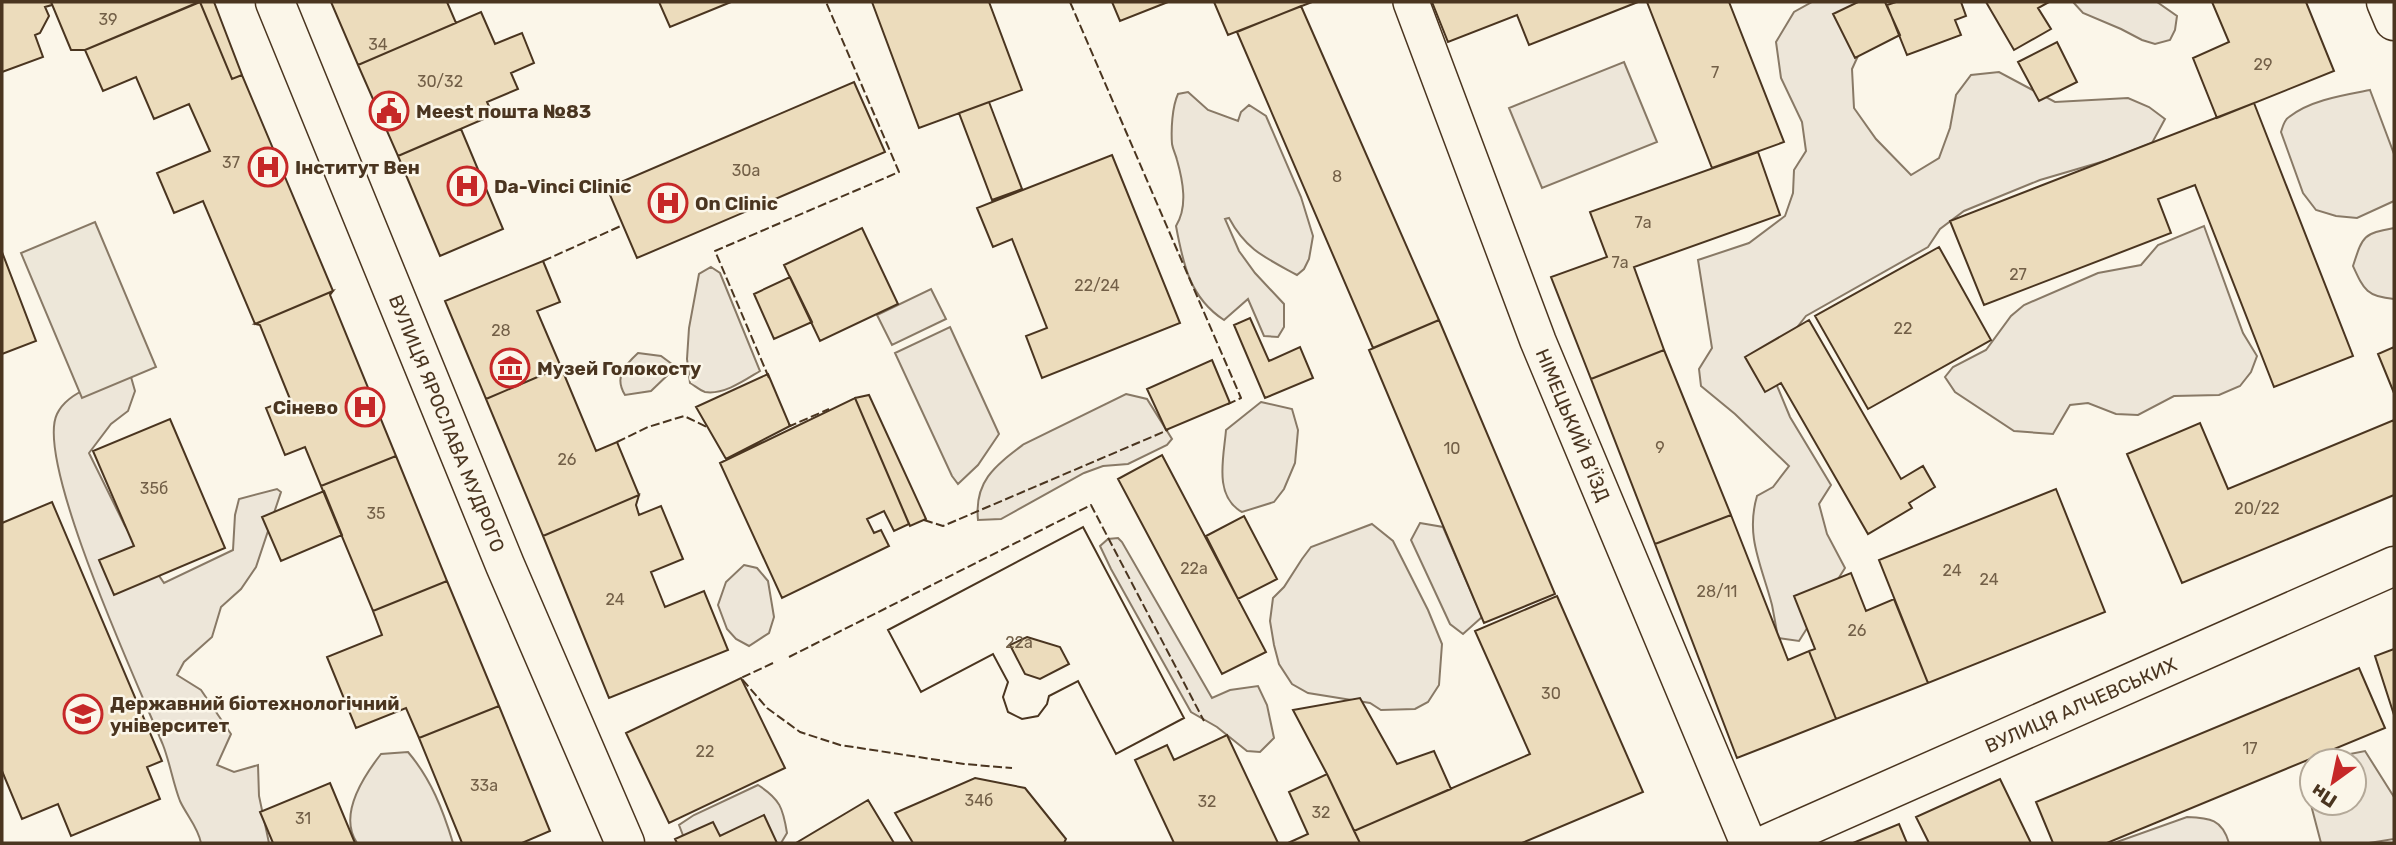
<svg xmlns="http://www.w3.org/2000/svg" width="2396" height="845" viewBox="0 0 2396 845" font-family="Rubik,sans-serif">
  <style>
    .green { fill: #ede6d9; stroke: #887966; stroke-width: 2 }
    .parking { fill: #ede7d9; stroke: #887966; stroke-width: 2 }
    .building { fill: #ecdcbc; stroke: #4a3520; stroke-width: 2; fill-rule: evenodd }
    .lines { fill: none; stroke-linecap: round; stroke-linejoin: round }
    .minor-casing { stroke: #4a3520; stroke-width: 38 }
    .tertiary-casing { stroke: #4a3520; stroke-width: 41 }
    .secondary-casing { stroke: #4a3520; stroke-width: 41 }
    .minor { stroke: #fbf6e9; stroke-width: 35 }
    .tertiary { stroke: #fbf6e9; stroke-width: 38 }
    .secondary { stroke: #fbf6e9; stroke-width: 38 }
    .fence { stroke: #4a3520; stroke-width: 2; stroke-dasharray: 9 3.5; stroke-linecap: butt }
    .labels { text-anchor: middle; dominant-baseline: central; stroke-width: 5; stroke-linejoin: round; paint-order: stroke }
    .number-label { font-size: 16px; fill: #725f47 }
    .poi-label { font-size: 19px; font-weight: bold; fill: #4a3520; stroke: #fbf6e9; text-anchor: start }
    .street-label { font-size: 19px; fill: #4a3520; stroke: #fbf6e9 }
  </style>
  <rect width="100%" height="100%" fill="#fbf6e9"/>
  <path class="green" d="M1812,2h81l-30,43 -11,24 2,39 22,31 35,36 28,-17 11,-30 6,-33 15,-20 28,-3 56,30 73,-4 21,9 16,12 -13,24 -44,17 -68,20 -76,31 -24,18 -12,18 -122,69 -26,33 -10,20 20,48 41,68 -12,19 8,30 18,34 -46,73 -21,-3c-2,-11 -4,-23 -6,-33 -10,-39 -27,-68 -15,-109l16,-9 16,-21 -54,-52 -34,-28 -2,-17 13,-21 -14,-88 51,-17 36,-27 8,-23 1,-23 12,-19 -4,-29 -21,-44 -5,-36 18,-30z
    M2073,2h84l20,14 -2,14 -5,10 -15,4 -13,-4 -21,-11 -38,-16z
    M1624,62l33,80 -115,46 -33,-80z
    M2370,90l24,64v47l-37,17 -21,-2 -20,-6 -13,-17 -22,-61c2,-6 3,-12 8,-15 21,-17 55,-22 81,-27z
    M1188,92l20,18 30,11 3,-9 8,-7 17,11 35,81 12,39 -4,23 -5,10 -7,6c-31,-17 -51,-25 -68,-57l-4,1 14,32 16,22 29,31v23l-6,10 -14,-1 -16,-37 -24,21c-34,-22 -41,-56 -48,-94 12,-19 7,-45 1,-66 -1,-5 -4,-10 -5,-16 -1,-14 0,-37 6,-50z
    M2204,226l39,107 14,23 -6,16 -11,14 -21,9 -45,1 -36,19 -22,-1 -28,-11 -18,2 -17,29 -39,-3 -59,-39 -10,-15 8,-10 33,-17 25,-34 13,-11 74,-32 43,-8 17,-20z
    M2394,228v71c-27,-2 -30,-9 -41,-33 10,-31 10,-32 41,-38z
    M711,267l9,6 40,98c-15,9 -36,24 -55,21 -4,-1 -10,-6 -15,-9l-3,-24 2,-31 10,-54z
    M931,289l15,30 -54,26 -15,-30z
    M950,327l49,107 -21,31 -20,19 -6,-8 -57,-123z
    M638,353l23,3 15,11 -25,24 -26,4c-11,-18 -1,-29 13,-42z
    M131,377l4,14 -7,20 -17,13 -22,29 36,73 39,57 69,-33 2,-35 4,-16 38,-10 4,3 -25,75 -15,22 -20,18 -9,30 -28,25 -7,13 24,15 30,44 -14,31 17,7 24,-7 1,31 10,47h-68c-3,-16 -14,-27 -21,-42 -7,-18 -10,-38 -17,-56 -23,-56 -129,-284 -106,-331 12,-25 50,-33 74,-37z
    M1126,394l21,5 25,40 -5,6 -39,19 -25,2 -19,7 -83,46 -23,1c-4,-39 17,-54 46,-76z
    M1261,402l31,7 6,21 -3,33 -11,26 -10,13 -32,10c-29,-16 -18,-56 -16,-82z
    M1420,523l23,4 39,90 -19,17 -13,-10 -39,-84z
    M1372,524l21,17 35,69 14,34 -3,41 -11,17 -13,7 -34,1 -11,-7 -62,-10 -16,-9 -13,-20 -5,-19 -4,-24 3,-23 11,-11 18,-28 9,-12z
    M1118,538l4,4 90,156 18,-8 28,-4 9,19 7,33 -14,14 -13,-1 -30,-24 -26,-15 -80,-143 -11,-23 8,-7z
    M744,565l13,3 11,13 6,36 -5,16 -20,13 -13,-7 -9,-10 -9,-24 8,-23z
    M2365,751l29,46v42l-25,4h-48l-11,-42 -2,-25 4,-2v29h42v-42h-20l11,-6z
    M408,752c23,27 35,58 45,91h-96c-19,-28 6,-66 24,-89z
    M758,785c22,14 25,23 29,48l-6,10h-95l-7,-18 15,-10z
    M2187,817c23,1 35,2 42,26h-115z"/>
  <path class="parking" d="M95,222l61,145 -74,31 -61,-145z"/>
  <path class="building" d="M2,2h49l1,3 -7,2 4,9 -9,17 -5,2 8,22 -41,15z
    M51,2h148l-114,48h-14z
    M200,2l32,77 10,-4 91,216 -78,33 -52,-123 -29,12 -17,-40 53,-22 -21,-47 -35,15 -18,-42 -33,14 -18,-41z
    M200,2h14l28,73 -10,4z
    M331,2h116l9,21 -98,42z
    M659,2h72l-61,25z
    M872,2h117l33,88 -103,38z
    M1112,2h56l-48,19z
    M1214,2h98l-84,33z
    M1432,2h206l-109,43 -12,-30 -69,27z
    M1647,2h82l55,140 -72,26z
    M1858,2h27l15,33 -45,23 -22,-44z
    M1896,2h65l5,14 -11,4 6,15 -54,20 -20,-50z
    M1986,2h63l-11,6 13,21 -37,21z
    M2212,2h94l28,69 -117,47 -24,-60 36,-16z
    M1301,6l138,314 -66,28 -136,-316z
    M481,12l14,32 27,-11 12,30 -23,10 7,16 -31,13 6,13 -95,41 -40,-91z
    M2057,42l20,40 -38,19 -21,-39z
    M854,82l31,70 -248,106 -30,-70z
    M989,102l33,87 -30,11 -33,-87z
    M2254,103l99,253 -79,31 -79,-202 -37,14 13,34 -187,72 -34,-84z
    M461,129l42,100 -63,27 -42,-100z
    M1758,152l22,63 -146,52 30,83 -73,29 -40,-102 56,-20 -17,-45z
    M1112,155l68,168 -138,55 -16,-42 21,-8 -35,-89 -19,8 -16,-39z
    M862,228l36,76 -78,37 -36,-76z
    M1939,247l52,93 -123,69 -53,-93z
    M2,252l34,89 -34,13z
    M543,261l17,41 -23,9 24,56 -75,32 -41,-98z
    M790,277l22,45 -38,17 -20,-45z
    M333,291l-3,4 66,161 -75,30 -16,-39 -20,8 -19,-47 24,-9 -30,-74 -5,-1z
    M1250,318l19,43 31,-14 13,31 -48,20 -31,-73z
    M1439,320l116,274 -71,29 -115,-273z
    M1809,320l92,159 22,-13 12,21 -26,16 3,5 -44,26 -87,-151 -16,9 -20,-35z
    M2394,347v46l-16,-39z
    M1664,350l67,165 -76,29 -64,-165z
    M1212,360l18,43 -64,27 -19,-41z
    M561,367l35,84 21,-9 22,53 -96,41 -57,-137z
    M768,374l22,52 -64,33 -30,-52z
    M869,395l57,124 -16,7 -55,-128z
    M855,398l54,126 -15,7 -10,-20 -17,8 7,14 7,-3 8,16 -107,52 -62,-135z
    M170,419l55,129 -111,47 -15,-35 35,-14 -41,-95z
    M2394,420v75l-212,88 -55,-129 73,-31 28,66z
    M1162,455l104,197 -44,22 -104,-195z
    M396,456l51,125 -74,30 -52,-125z
    M2056,489l49,123 -177,71 -49,-123z
    M324,491l18,44 -61,26 -19,-44z
    M639,495l-3,10 3,10 22,-9 22,53 -32,13 14,35 39,-16 24,59 -119,48 -66,-162z
    M52,502l110,259 -15,6 13,32 -89,37 -13,-32 -36,15 -20,-48v-248z
    M1731,515l57,145 21,-9 27,68 -99,39 -82,-214z
    M1244,516l33,63 -39,20 -32,-63z
    M1083,527l101,191 -68,36 -38,-73 -29,15 -2,8 -9,12 -16,3 -14,-7 -5,-15 5,-15 -15,-28 -72,38 -33,-62zM1027,637l33,10 9,17 -29,15 -15,-5 -15,-29z
    M1083,527l101,191 -68,36 -38,-73 -29,15 -2,8 -9,12 -16,3 -14,-7 -5,-15 5,-15 -15,-28 -72,38 -33,-62z
    M1851,573l15,38 28,-12 34,84 -92,36 -27,-68 6,-2 -21,-53z
    M447,581l52,125 -80,32 -13,-30 -50,20 -29,-71 55,-22 -9,-24z
    M1557,596l86,196 -121,51h-162l-6,-12 176,-77 -55,-123z
    M2394,649v66l-19,-59z
    M2359,668l26,60 -278,115h-54l-17,-41z
    M741,678l44,90 -116,55 -43,-90z
    M1360,698l37,66 37,-13 17,38 -97,42 -27,-57 -34,-64z
    M499,706l51,125 -28,12h-60l-43,-105z
    M1227,735l51,108h-104l-39,-83 32,-15 7,15z
    M1327,774l33,69h-72l20,-9 -19,-42z
    M975,778l50,10 41,51 -2,4h-151l-18,-30z
    M2000,779l31,64h-102l-13,-26z
    M330,783l25,60h-82l-13,-31z
    M868,800l26,43h-98z
    M764,815l13,28h-100l-2,-4 38,-17 7,14z
    M1899,824l8,19h-54z"/>
  <g class="lines">
    <defs>
      <g id="minor">
        <path id="s1" d="M1411,2l127,339 210,502"/>
      </g>
      <g id="tertiary">
        <path id="s2" d="M275,2l230,563 120,278"/>
        <path id="s3" d="M1769,843l625,-277"/>
      </g>
      <path id="secondary" d="M2386,2l8,19"/>
    </defs>
    <use href="#minor" class="minor-casing"/>
    <use href="#tertiary" class="tertiary-casing"/>
    <use href="#secondary" class="secondary-casing"/>
    <use href="#minor" class="minor"/>
    <use href="#tertiary" class="tertiary"/>
    <use href="#secondary" class="secondary"/>
    <path class="fence" d="M1070,2l171,396 -15,7
      M543,261l80,-36
      M769,378l-54,-127 184,-79 -73,-170
      M789,424l1,2 39,-17
      M617,442l31,-15 36,-11 23,11
      M924,520l19,6 225,-96
      M789,657l302,-152 113,216
      M773,663l-32,15 26,30 33,24 40,13 124,19 48,4"/>
  </g>
  <defs>
    <symbol id="civic-ring" viewBox="-11 -11 22 22"><circle r="9.5" fill="#fbf6e9" stroke="#c62828" stroke-width="1.5"/><path d="M-.6-6.5H3V-4.5H.6V-3L4-1V1h2V6H-6V1h2V-1L-.6-3ZM-1.2 2.5V6h2.4V2.5Z" fill="#c62828"/></symbol>
    <symbol id="hospital-ring" viewBox="-11 -11 22 22"><circle r="9.5" fill="#fbf6e9" stroke="#c62828" stroke-width="1.5"/><path d="M-5-5h3v3.5h4V-5h3V5h-3V1.5h-4V5h-3Z" fill="#c62828"/></symbol>
    <symbol id="museum-ring" viewBox="-11 -11 22 22"><circle r="9.5" fill="#fbf6e9" stroke="#c62828" stroke-width="1.5"/><path d="M0-6L6-3V-2H-6V-3ZM-5-1h2V3h-2ZM-1-1h2V3h-2ZM3-1h2V3H3ZM-6 4H6V6H-6Z" fill="#c62828"/></symbol>
    <symbol id="university-ring" viewBox="-11 -11 22 22"><circle r="9.5" fill="#fbf6e9" stroke="#c62828" stroke-width="1.5"/><path d="M0-5L7-2L0 1L-7-2ZM-4 1L0 2.5L4 1V4Q0 6-4 4Z" fill="#c62828"/></symbol>
  </defs>
  <g fill-rule="evenodd">
    <use href="#civic-ring" x="367" y="89" width="44" height="44"/>
    <use href="#hospital-ring" x="246" y="145" width="44" height="44"/>
    <use href="#hospital-ring" x="445" y="164" width="44" height="44"/>
    <use href="#hospital-ring" x="646" y="181" width="44" height="44"/>
    <use href="#museum-ring" x="488" y="346" width="44" height="44"/>
    <use href="#hospital-ring" x="343" y="385" width="44" height="44"/>
    <use href="#university-ring" x="61" y="692" width="44" height="44"/>
  </g>
  <g class="labels">
    <g class="number-label">
      <text x="108" y="19">39</text>
      <text x="378" y="44">34</text>
      <text x="2263" y="64">29</text>
      <text x="1715" y="72">7</text>
      <text x="440" y="81">30/32</text>
      <text x="231" y="162">37</text>
      <text x="746" y="170">30а</text>
      <text x="1337" y="176">8</text>
      <text x="1643" y="222">7а</text>
      <text x="1620" y="262">7а</text>
      <text x="2018" y="274">27</text>
      <text x="1097" y="285">22/24</text>
      <text x="1903" y="328">22</text>
      <text x="501" y="330">28</text>
      <text x="1660" y="447">9</text>
      <text x="1452" y="448">10</text>
      <text x="567" y="459">26</text>
      <text x="154" y="488">35б</text>
      <text x="2257" y="508">20/22</text>
      <text x="376" y="513">35</text>
      <text x="1194" y="568">22а</text>
      <text x="1952" y="570">24</text>
      <text x="1989" y="579">24</text>
      <text x="1717" y="591">28/11</text>
      <text x="615" y="599">24</text>
      <text x="1857" y="630">26</text>
      <text x="1019" y="642">22а</text>
      <text x="1551" y="693">30</text>
      <text x="2250" y="748">17</text>
      <text x="705" y="751">22</text>
      <text x="484" y="785">33а</text>
      <text x="979" y="800">34б</text>
      <text x="1207" y="801">32</text>
      <text x="1321" y="812">32</text>
      <text x="303" y="818">31</text>
    </g>
    <g class="poi-label">
      <text x="416" y="111">Meest пошта №83</text>
      <text x="295" y="167">Інститут Вен</text>
      <text x="494" y="186">Da-Vinci Сlinic</text>
      <text x="695" y="203">On Clinic</text>
      <text x="537" y="368">Музей Голокосту</text>
      <text x="338" y="407" text-anchor="end">Сінево</text>
      <text x="110" y="703">Державний біотехнологічний<tspan x="110" dy="22">університет</tspan></text>
    </g>
    <g class="street-label">
      <text stroke="none"><textPath href="#s2" startOffset="455">ВУЛИЦЯ ЯРОСЛАВА МУДРОГО</textPath></text>
      <text stroke="none"><textPath href="#s1" startOffset="453">НІМЕЦЬКИЙ В’ЇЗД</textPath></text>
      <text stroke="none"><textPath href="#s3" startOffset="341">ВУЛИЦЯ АЛЧЕВСЬКИХ</textPath></text>
    </g>
  </g>
  <rect width="2396" height="845" fill="none" stroke="#4a3520" stroke-width="7"/>
  <g transform="translate(2333 782) rotate(213)"><circle r="33" fill="#fbf6e9" stroke="#b4a999" stroke-width="2"/>
  <path d="M0-5L12 26L0 18L-12 26Z" fill="#c62828"/>
  <text y="-10" font-size="19" font-weight="bold" text-anchor="middle" fill="#4a3520">Пн</text>
  </g>
</svg>
